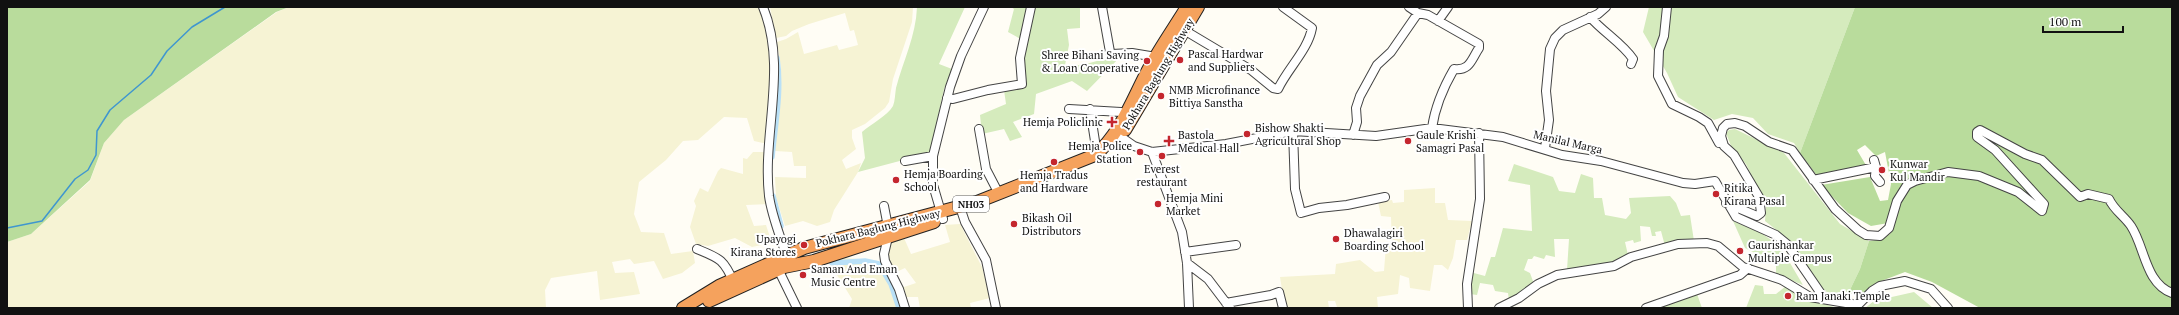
<svg xmlns="http://www.w3.org/2000/svg" width="2179" height="315" viewBox="0 0 2179 315" font-family="'PT Serif',serif">
  <style>
    .farmland { fill: #f6f3d4 }
    .green { fill: #d5ebbd }
    .forest { fill: #b9dc9c }
    .lines { fill: none; stroke-linecap: round; stroke-linejoin: round }
    .stream { stroke: #3f96cf; stroke-width: 1.5 }
    .canal { stroke: #b9e0f7; stroke-width: 5.5 }
    .minor-casing { stroke: #444; stroke-width: 10 }
    .highway-casing { stroke: #222; stroke-width: 14 }
    .minor { stroke: #fff; stroke-width: 8 }
    .highway { stroke: #f5a25d; stroke-width: 12 }
    .poi-dot { fill: #c4262e; stroke: #fff; stroke-width: 1.5 }
    .labels { text-anchor: middle; dominant-baseline: central; stroke-width: 4; stroke-linejoin: round; paint-order: stroke }
    .shield { fill: #fff; stroke: #585858; stroke-width: 1 }
    .shield-label { font-size: 10px; font-weight: bold; fill: #111 }
    .poi-label { font-size: 11px; fill: #111; stroke: #fff; text-anchor: start }
    .street-label { font-size: 11px; fill: #111; stroke: #fff }
  </style>
  <rect width="100%" height="100%" fill="#fffdf5"/>
  <path class="farmland" d="M289,7h470l6,16 4,25 2,48 -3,48 -14,-3 -7,-23 -23,-1 -26,23 -15,1 -17,19 -27,22 -5,32 7,18 23,1 7,21 22,-3 2,12 -13,10 -19,6 -9,-18 -20,3 -4,-5 -18,3 3,11 19,-1 6,22 -40,6 -3,-29 -46,7 -6,12 1,18h-539v-66l24,-8 59,-53 14,-38 20,-23 153,-108z
    M770,7h143l-1,15 -19,57 -4,23 -4,6 -20,16 -13,6v8l4,11 -14,11 4,9 15,-6 -3,9 -24,38 -4,12 -13,4 -14,-5 -18,5 -9,-29 -1,-20 31,1v-12h-12l-2,-14 -17,-1 6,-64v-19l-4,-26 9,-3 12,-7 6,22 33,-9 2,5 19,-5 -4,-15 -4,1 -5,-18 -36,11 -17,7 -6,5 -10,2z
    M753,152h15l2,52 -24,1 8,21 12,-1 6,18 -20,4 -17,-9 -27,8 -12,-2 -6,-17 6,-21 -2,-5 6,-13 8,4 10,-21 3,-3 22,6v-16l4,1z
    M1435,188v15h10l3,17 24,1 -5,19h-11l-3,18 -5,12 -6,-5h-8l-4,26 -20,-3 -1,-10 -9,-3 -2,19 -21,3 1,11h-37l-4,-1 -2,-6h-7l1,7h-44l-5,-31 55,-3 1,-10 24,-4 15,12 9,-1 2,-26 6,2 -1,-30 -10,-1 -3,-14 14,-2 1,3 11,-1v-12z
    M960,224l22,43 8,31 -20,5 1,5h-51l-2,-11h-14l-3,-9 15,-5 -11,-15 -11,5 -8,-18 4,-13 14,-4 7,16 39,-12 -5,-17z
    M846,254v4l33,3 14,23 9,24h-53l3,-9 -23,-37z"/>
  <path class="green" d="M917,7h48l-26,57 13,5 -8,20 -14,64 -72,19 7,-14 -3,-26c9,-8 25,-16 31,-26 2,-5 2,-12 3,-18 7,-27 20,-52 21,-81z
    M1011,7h69v21l-13,1 2,16 -4,20c18,3 39,-8 57,-10l-35,36 -15,-10 -36,13 -2,20 -21,8 9,15 -12,4 -6,-12 -22,5 -2,-19 26,-11 -2,-14 22,-5 -2,-32 2,-11 -18,-10 6,-23z
    M1649,7h206l-55,146 -6,-10 -26,-9 -15,-16 -21,-4 -18,6 -36,-23 -11,-24 -24,-41z
    M1735,129l49,24 56,71 29,17 -9,28 -12,25 -20,-1 -6,-5 -30,-46 -27,-21 1,-15 -20,-42 -13,-13 -7,-18 3,-3z
    M1514,164l39,13 6,14 16,2 6,-19 12,4 1,20h8l3,17 21,4 5,-6 -2,-15 41,-2 6,7 5,13 9,-1 4,26 -29,5 -4,-15 -6,1 1,4h-4l-2,-9 -10,-1 1,15 -7,2 -1,-3 -8,2 3,13 -22,10 -39,5 2,-31h-15l1,18 -9,-2 -2,4 -10,-3 -2,3h-4l-4,11 6,3 4,11 -25,16 -1,-7 -13,-2 -2,-6 -13,-2 -3,12 -7,-1v-22l15,4 6,-19h4l8,-29 29,3 -2,-46 -22,-4z
    M1733,221l28,12 19,13 23,39 -27,-11v-14l-10,-5 -5,1 -16,-8z
    M1755,285l8,1 1,8h12l10,-8 19,12 32,10h-91z
    M1914,292l19,16h-68l9,-7z
    M1697,294l5,14h-47z"/>
  <path class="forest" d="M7,7h282l-13,5 -152,108 -20,23 -14,37 -59,54 -24,8z
    M1855,7h317v301h-192l-48,-26 -27,-10 -29,11 -14,11h-14l12,-25 9,-28 8,-1 13,-6 4,-12 -23,4 -23,-13 -27,-28 49,-8 10,24 8,-1 3,-16 -6,-32 -9,4 -11,-11 -8,5 10,17 -49,10 -18,-24z"/>
  <g class="lines">
    <path class="stream" d="M767,7l2,6
      M7,228l35,-7 33,-42 13,-9 8,-15 1,-24 13,-21 41,-35 16,-24 25,-24 33,-20"/>
    <path class="canal" d="M772,157c3,-32 10,-66 5,-99
      M773,196l8,30
      M832,263l33,-2 14,3 12,20 8,24"/>
    <defs>
      <path id="minor" d="M763,7c25,61 -1,126 6,189 3,22 13,44 19,65
        M1102,7l8,45 2,2 20,-1 24,4
        M1409,7l9,6 10,2 51,29v4c-8,12 -9,23 -25,21 -11,19 -19,38 -22,59
        M1667,7l-3,29 -5,14 -1,26 14,28 27,13 9,6 11,20
        M1590,17c13,15 32,26 43,42l-2,5
        M1438,21l10,-14
        M1184,30l67,40 22,18 5,1c10,-21 30,-39 34,-61l-29,-21
        M947,98l6,1 35,-9 34,-6 -2,-26 11,-51
        M1069,109l52,3 6,7
        M1090,109l7,45
        M979,129l7,40 13,25
        M1293,131l2,58 6,24 18,-5 28,-3 38,-8
        M1114,132l20,14 18,6 74,-8 67,-13 83,5 56,-8 71,9 59,18 39,6 82,22 12,1 20,-3 21,36 40,18 11,9 37,54
        M1353,135l4,-13 -1,-14 4,-12 17,-31 14,-13 27,-39
        M1545,148l4,-28 -3,-29 4,-42 5,-11 8,-8 35,-16 8,-7
        M1152,152l30,80 5,31 2,45
        M933,156v29l10,34
        M905,161l28,-5 17,-69 11,-31 23,-49
        M1876,167l-1,9 5,6
        M1813,180l63,-13 -2,-7
        M1726,203l31,13 4,-3 -2,-16 -25,-42 -10,-9 -3,-10 2,-8 4,-4 8,-1 10,3 24,16 23,8 43,59 23,21 8,5 14,1 9,-8 8,-27 10,-16 8,-4 33,-9 31,4 39,16 24,19 2,-7 -49,-54 -18,-13v-5l3,-2 45,24 17,6 38,37 8,-3 21,5c5,11 15,17 22,27 14,21 14,57 41,67
        M884,206l4,21
        M962,213l3,9 21,38 10,48
        M888,237l-4,17 1,7 14,28 6,19
        M697,249c22,9 27,10 37,34
        M1185,252l51,-7
        M1187,263l21,16 22,29
        M778,269l19,39
        M1226,303l45,-8 8,-3 4,16
        M1468,308l-1,-24 13,-85 -1,-66
        M1499,308l20,-10 19,-14 19,-9 57,-9 17,-9 47,-13 29,-1 11,3 25,21 39,13 28,17 48,8 14,-14 8,-5 25,-5 26,8 17,19
        M1646,308l94,-33 8,-7"/>
      <path id="highway" d="M1125,130l73,-123
        M709,301l75,-34 30,-6 120,-39
        M683,308l36,-22 85,-38 173,-46 118,-47c25,-20 38,-57 53,-85 12,-22 26,-42 39,-63"/>
    </defs>
    <use href="#minor" class="minor-casing"/>
    <use href="#highway" class="highway-casing"/>
    <use href="#minor" class="minor"/>
    <use href="#highway" class="highway"/>
  </g>
  <g class="poi-dot">
    <circle cx="1180" cy="60" r="4"/>
    <circle cx="1147" cy="61" r="4"/>
    <circle cx="1161" cy="96" r="4"/>
    <path d="M1110 116h4v4h4v4h-4v4h-4v-4h-4v-4h4z"/>
    <circle cx="1247" cy="134" r="4"/>
    <path d="M1167 135h4v4h4v4h-4v4h-4v-4h-4v-4h4z"/>
    <circle cx="1408" cy="141" r="4"/>
    <circle cx="1140" cy="152" r="4"/>
    <circle cx="1162" cy="156" r="4"/>
    <circle cx="1054" cy="162" r="4"/>
    <circle cx="1882" cy="170" r="4"/>
    <circle cx="896" cy="180" r="4"/>
    <circle cx="1716" cy="194" r="4"/>
    <circle cx="1158" cy="204" r="4"/>
    <circle cx="1014" cy="224" r="4"/>
    <circle cx="1336" cy="239" r="4"/>
    <circle cx="804" cy="245" r="4"/>
    <circle cx="1740" cy="251" r="4"/>
    <circle cx="803" cy="275" r="4"/>
    <circle cx="1788" cy="296" r="4"/>
  </g>
  <g class="labels">
    <rect class="shield" x="953" y="196" width="36" height="16" rx="3"/>
    <g class="shield-label">
      <text x="971" y="204">NH03</text>
    </g>
    <g class="poi-label">
      <text x="1188" y="54">Pascal Hardwar<tspan x="1188" dy="13">and Suppliers</tspan></text>
      <text x="1139" y="55" text-anchor="end">Shree Bihani Saving<tspan x="1139" dy="13">&amp; Loan Cooperative</tspan></text>
      <text x="1169" y="90">NMB Microfinance<tspan x="1169" dy="13">Bittiya Sanstha</tspan></text>
      <text x="1103" y="122" text-anchor="end">Hemja Policlinic</text>
      <text x="1255" y="128">Bishow Shakti<tspan x="1255" dy="13">Agricultural Shop</tspan></text>
      <text x="1178" y="135">Bastola<tspan x="1178" dy="13">Medical Hall</tspan></text>
      <text x="1416" y="135">Gaule Krishi<tspan x="1416" dy="13">Samagri Pasal</tspan></text>
      <text x="1132" y="146" text-anchor="end">Hemja Police<tspan x="1132" dy="13">Station</tspan></text>
      <text x="1890" y="164">Kunwar<tspan x="1890" dy="13">Kul Mandir</tspan></text>
      <text x="1162" y="169" text-anchor="middle">Everest<tspan x="1162" dy="13">restaurant</tspan></text>
      <text x="904" y="174">Hemja Boarding<tspan x="904" dy="13">School</tspan></text>
      <text x="1054" y="175" text-anchor="middle">Hemja Tradus<tspan x="1054" dy="13">and Hardware</tspan></text>
      <text x="1724" y="188">Ritika<tspan x="1724" dy="13">Kirana Pasal</tspan></text>
      <text x="1166" y="198">Hemja Mini<tspan x="1166" dy="13">Market</tspan></text>
      <text x="1022" y="218">Bikash Oil<tspan x="1022" dy="13">Distributors</tspan></text>
      <text x="1344" y="233">Dhawalagiri<tspan x="1344" dy="13">Boarding School</tspan></text>
      <text x="796" y="239" text-anchor="end">Upayogi<tspan x="796" dy="13">Kirana Stores</tspan></text>
      <text x="1748" y="245">Gaurishankar<tspan x="1748" dy="13">Multiple Campus</tspan></text>
      <text x="811" y="269">Saman And Eman<tspan x="811" dy="13">Music Centre</tspan></text>
      <text x="1796" y="296">Ram Janaki Temple</text>
    </g>
    <g class="street-label">
      <text transform="translate(1158 74) rotate(-59)">Pokhara Baglung Highway</text>
      <text transform="translate(1568 142) rotate(13)">Manilal Marga</text>
      <text transform="translate(878 228) rotate(-14)">Pokhara Baglung Highway</text>
    </g>
  </g>
  <rect width="2179" height="315" fill="none" stroke="#111111" stroke-width="16"/>
  <path d="M2043 26v6h80v-6" fill="none" stroke="#111111" stroke-width="2"/>
  <text x="2049" y="26" font-size="12" fill="#111111" stroke="#ffffff" stroke-width="3" paint-order="stroke">100 m</text>
</svg>
